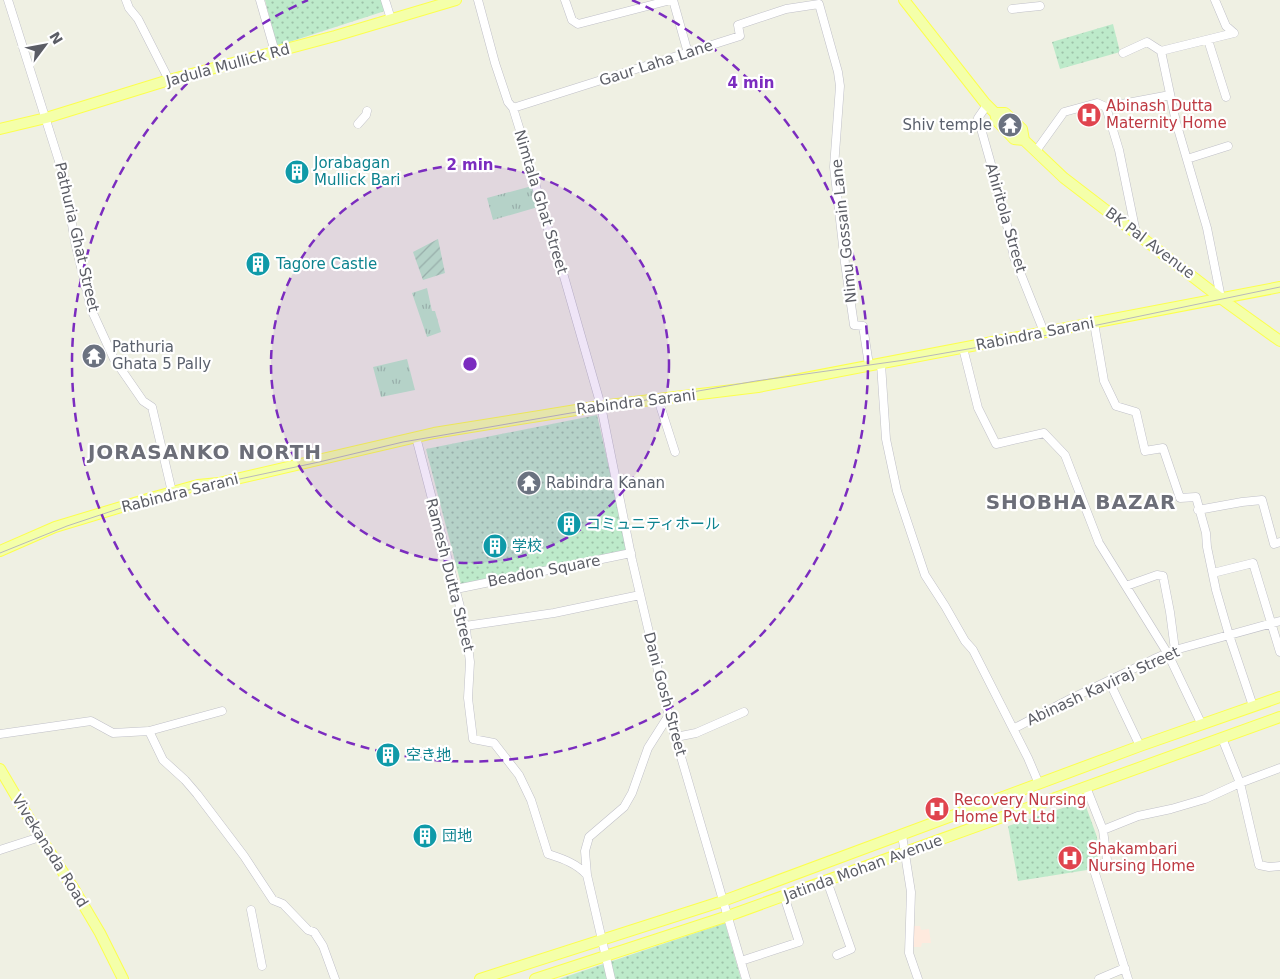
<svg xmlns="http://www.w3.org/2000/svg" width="1280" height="979" viewBox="0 0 1280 979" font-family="'DejaVu Sans','Noto Sans SC','Noto Sans JP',sans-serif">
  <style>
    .medical { fill: #feeade }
    .grass { fill: url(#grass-tufts) }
    .park { fill: url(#park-dots) }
    .garden { fill: url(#garden-furrows) }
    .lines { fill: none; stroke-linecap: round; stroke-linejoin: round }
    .minor-casing { stroke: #c0c0c8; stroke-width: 9 }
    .major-casing { stroke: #fcff4d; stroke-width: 12 }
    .minor { stroke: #fff; stroke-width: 8 }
    .major { stroke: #f4ffa9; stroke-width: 10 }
    .tram { stroke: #b9b9ba; stroke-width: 1 }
    .ring { fill: none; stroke: #7b2cbf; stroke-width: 2.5; stroke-dasharray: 9 6 }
    .labels { text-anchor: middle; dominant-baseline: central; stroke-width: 4.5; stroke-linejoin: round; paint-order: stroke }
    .street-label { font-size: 15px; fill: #5b5d65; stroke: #fff }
    .health-label { font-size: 15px; fill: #be3a42; stroke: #fff; text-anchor: start }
    .worship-label { font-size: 15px; fill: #5b616d; stroke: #fff; text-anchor: start }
    .culture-label { font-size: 15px; fill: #0d838f; stroke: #fff; text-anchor: start }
    .district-label { font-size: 20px; font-weight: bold; letter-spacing: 1px; fill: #6c6e78; stroke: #fff }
    .centre { fill: #7b2cbf; stroke: #fff; stroke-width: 2.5 }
    .ring-label { font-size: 15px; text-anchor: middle; font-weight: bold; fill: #7b2cbf; stroke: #fff; stroke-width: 4.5; stroke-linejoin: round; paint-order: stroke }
  </style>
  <defs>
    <pattern id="grass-tufts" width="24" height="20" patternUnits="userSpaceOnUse" patternTransform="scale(1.25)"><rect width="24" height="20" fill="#bdeaca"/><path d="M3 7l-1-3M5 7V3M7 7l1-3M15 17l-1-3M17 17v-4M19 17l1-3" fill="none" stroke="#9dc1a8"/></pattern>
    <pattern id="park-dots" width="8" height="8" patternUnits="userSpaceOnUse" patternTransform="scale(1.25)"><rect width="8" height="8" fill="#bdeaca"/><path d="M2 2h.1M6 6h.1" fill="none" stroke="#9dc1a8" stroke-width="1.8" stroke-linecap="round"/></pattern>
    <pattern id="garden-furrows" width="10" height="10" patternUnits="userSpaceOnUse" patternTransform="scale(1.25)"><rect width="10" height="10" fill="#bdeaca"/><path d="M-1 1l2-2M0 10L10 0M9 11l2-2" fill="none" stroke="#9dc1a8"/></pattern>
  </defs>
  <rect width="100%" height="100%" fill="#eff0e3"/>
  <path class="medical" d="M911,926h9l1,4 8,-1 2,14h-9l-1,4h-8z"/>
  <path class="grass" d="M532,186l6,21 -45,13 -6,-22z
    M427,288l5,23h3l6,21 -14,5 -15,-44z
    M407,359l8,31 -34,7 -8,-30z"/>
  <path class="park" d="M265,0h120l3,10 -111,36z
    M1113,24l7,28 -60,17 -8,-27z
    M597,415l32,141 -167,32 -36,-139z
    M1084,801l13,36 1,19 -11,14 -69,11 -10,-55z
    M725,923l16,56h-182z"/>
  <path class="garden" d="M438,239l7,34 -22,7 -10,-28z"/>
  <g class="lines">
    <defs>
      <path id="minor" d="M8,0l56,177 11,65 16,67 23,50 29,42 9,6 20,85
        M126,0l3,8 9,11 31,61
        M260,0l15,52
        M385,0l6,19
        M478,0l17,63 13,39 5,6 9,29 32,113 9,23 38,133 31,154 35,149 79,270
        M565,0l7,20 6,4 93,-24
        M673,0l15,53
        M1215,0l11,26 8,7
        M1012,9l28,-3
        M1208,40l18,57
        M1161,51l73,-18
        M1123,53l24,-11 14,9 15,71 31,106 14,70
        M987,105l-9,13 24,85 12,54 30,75
        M1106,107l13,43 17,83
        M513,108l227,-72 -2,-11 48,-16 33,-5 19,68 2,14 -6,81 11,96 9,62 9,1 6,39
        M358,124l8,-9 1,-4
        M1036,151l28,-39 33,-9 9,4 64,-12
        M1187,159l41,-13
        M1094,323l10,58 12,25 20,6 9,39 18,-3 17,50 16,-1 10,36 1,14 9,43 13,45 24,71
        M963,348l15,60 18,36 48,-11 21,22 34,88 69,111 33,69
        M881,364l5,75 11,52 28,84 20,31 20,35 8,9 55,108 11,26
        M658,399l17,53
        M416,437l50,193 4,32 -2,36 5,41 21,4 25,32 12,25 17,54c15,5 28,9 39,21l24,104
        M1198,510l44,-8 20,-2 12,44 6,-2
        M1213,573l40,-10 27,89
        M1126,586l31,-11 6,1 7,36 5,38
        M456,589l175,-36
        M465,626l89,-13 86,-18
        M1109,681l31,65
        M1013,729l57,-30 84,-40 21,-9 105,-29
        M149,731l73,-20
        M0,734l91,-13 22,12 36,-2 14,29 22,20 12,14 47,62 29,44 10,4 25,26 6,2 9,14 12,33
        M676,737l20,-4 48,-21
        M1222,738l18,45 19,82 10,2 11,-1
        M1086,787l17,43 4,30 -13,10 34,109
        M1103,830l35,-14 33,-7 34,-10 35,-16 40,-15
        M902,835l9,57 -2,61 9,26
        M0,850l40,-13
        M587,875l-2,-24 4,-14 35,-30 8,-14 16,-45 21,-33
        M827,881l24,68 -14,6
        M251,910l11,56
        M741,961l58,-19 -15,-46
        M1099,979l26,-11"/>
      <path id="major" d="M904,0l81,103 10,10 2,8 17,18 10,1 40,38 159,122 57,41
        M995,113h10l17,16 2,11
        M0,129l46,-11 123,-38 166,-44 121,-36
        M0,551l55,-24 96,-29 47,-13 21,-2 215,-50 167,-27 157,-19 522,-100
        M0,769l40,68 34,52 26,44 23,46
        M480,979l243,-78 417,-155 140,-49
        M535,979l193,-63 552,-199"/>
    </defs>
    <use href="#minor" class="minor-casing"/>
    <use href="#major" class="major-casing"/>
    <use href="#minor" class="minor"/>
    <use href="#major" class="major"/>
    <path class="tram" d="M0,553l67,-27 84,-28 168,-36 84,-20 353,-61 149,-21 149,-26 226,-47"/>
  </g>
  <circle cx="470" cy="364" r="199" fill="#7b2cbf" fill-opacity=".12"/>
  <g class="ring">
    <circle cx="470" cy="364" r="199"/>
    <path d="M632 0A398 398 0 1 1 308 0"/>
  </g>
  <defs>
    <symbol id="hospital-disc" viewBox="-11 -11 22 22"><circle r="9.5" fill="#e0444e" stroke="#fff"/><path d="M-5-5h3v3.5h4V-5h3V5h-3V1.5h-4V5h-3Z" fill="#fff"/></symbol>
    <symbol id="temple-disc" viewBox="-11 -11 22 22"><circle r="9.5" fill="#6b7280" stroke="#fff"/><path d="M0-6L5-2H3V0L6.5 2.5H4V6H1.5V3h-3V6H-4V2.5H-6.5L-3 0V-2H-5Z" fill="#fff"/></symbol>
    <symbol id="building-disc" viewBox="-11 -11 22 22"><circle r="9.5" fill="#0f9aa8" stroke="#fff"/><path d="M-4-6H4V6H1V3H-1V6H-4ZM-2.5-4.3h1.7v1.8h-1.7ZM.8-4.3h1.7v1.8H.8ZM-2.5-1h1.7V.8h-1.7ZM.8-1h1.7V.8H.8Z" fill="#fff"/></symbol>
  </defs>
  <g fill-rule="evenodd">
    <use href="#hospital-disc" x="1075" y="101" width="28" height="28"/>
    <use href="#temple-disc" x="996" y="111" width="28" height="28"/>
    <use href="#building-disc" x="283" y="158" width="28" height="28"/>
    <use href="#building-disc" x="244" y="250" width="28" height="28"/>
    <use href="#temple-disc" x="80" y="342" width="28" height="28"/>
    <use href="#temple-disc" x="515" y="469" width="28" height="28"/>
    <use href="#building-disc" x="555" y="510" width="28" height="28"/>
    <use href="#building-disc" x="481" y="532" width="28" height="28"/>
    <use href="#building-disc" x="374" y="741" width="28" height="28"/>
    <use href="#hospital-disc" x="923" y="795" width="28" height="28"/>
    <use href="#building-disc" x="411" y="822" width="28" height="28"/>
    <use href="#hospital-disc" x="1056" y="844" width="28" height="28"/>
  </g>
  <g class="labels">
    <g class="street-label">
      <text transform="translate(656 63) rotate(-18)">Gaur Laha Lane</text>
      <text transform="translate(228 65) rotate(-15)">Jadula Mullick Rd</text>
      <text transform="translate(541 202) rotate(73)">Nimtala Ghat Street</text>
      <text transform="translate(1006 218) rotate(74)">Ahiritola Street</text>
      <text transform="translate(844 231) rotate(-96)">Nimu Gossain Lane</text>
      <text transform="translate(77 237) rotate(77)">Pathuria Ghat Street</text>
      <text transform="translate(1150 243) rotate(37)">BK Pal Avenue</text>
      <text transform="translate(1035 334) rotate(-11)">Rabindra Sarani</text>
      <text transform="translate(636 402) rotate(-7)">Rabindra Sarani</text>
      <text transform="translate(180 493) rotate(-14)">Rabindra Sarani</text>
      <text transform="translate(544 571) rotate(-11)">Beadon Square</text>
      <text transform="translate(450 575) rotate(76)">Ramesh Dutta Street</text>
      <text transform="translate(1103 686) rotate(-25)">Abinash Kaviraj Street</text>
      <text transform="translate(665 694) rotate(75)">Dani Gosh Street</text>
      <text transform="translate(50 851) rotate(58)">Vivekanada Road</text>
      <text transform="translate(863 868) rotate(-20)">Jatinda Mohan Avenue</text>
    </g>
    <g class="health-label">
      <text x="1106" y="106">Abinash Dutta<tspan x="1106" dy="17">Maternity Home</tspan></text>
      <text x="954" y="800">Recovery Nursing<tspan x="954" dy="17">Home Pvt Ltd</tspan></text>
      <text x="1088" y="849">Shakambari<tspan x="1088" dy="17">Nursing Home</tspan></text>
    </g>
    <g class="worship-label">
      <text x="992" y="125" text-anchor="end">Shiv temple</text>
      <text x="112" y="347">Pathuria<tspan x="112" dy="17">Ghata 5 Pally</tspan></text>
      <text x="546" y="483">Rabindra Kanan</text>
    </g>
    <g class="culture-label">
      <text x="314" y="163">Jorabagan<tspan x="314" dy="17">Mullick Bari</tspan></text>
      <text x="276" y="264">Tagore Castle</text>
      <text x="586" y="524">コミュニティホール</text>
      <text x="512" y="546">学校</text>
      <text x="406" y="755">空き地</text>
      <text x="442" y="836">団地</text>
    </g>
    <g class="district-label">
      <text x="205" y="452">JORASANKO NORTH</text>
      <text x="1081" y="502">SHOBHA BAZAR</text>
    </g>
  </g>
  <circle cx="470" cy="364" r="8" class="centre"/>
  <g class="ring-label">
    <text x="751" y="88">4 min</text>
    <text x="470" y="170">2 min</text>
  </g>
  <g transform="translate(45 45) rotate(58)" stroke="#ffffff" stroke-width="4" paint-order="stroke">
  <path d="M0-4L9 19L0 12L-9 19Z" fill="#5b5d65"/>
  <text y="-8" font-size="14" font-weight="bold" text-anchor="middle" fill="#5b5d65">N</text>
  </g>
</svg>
